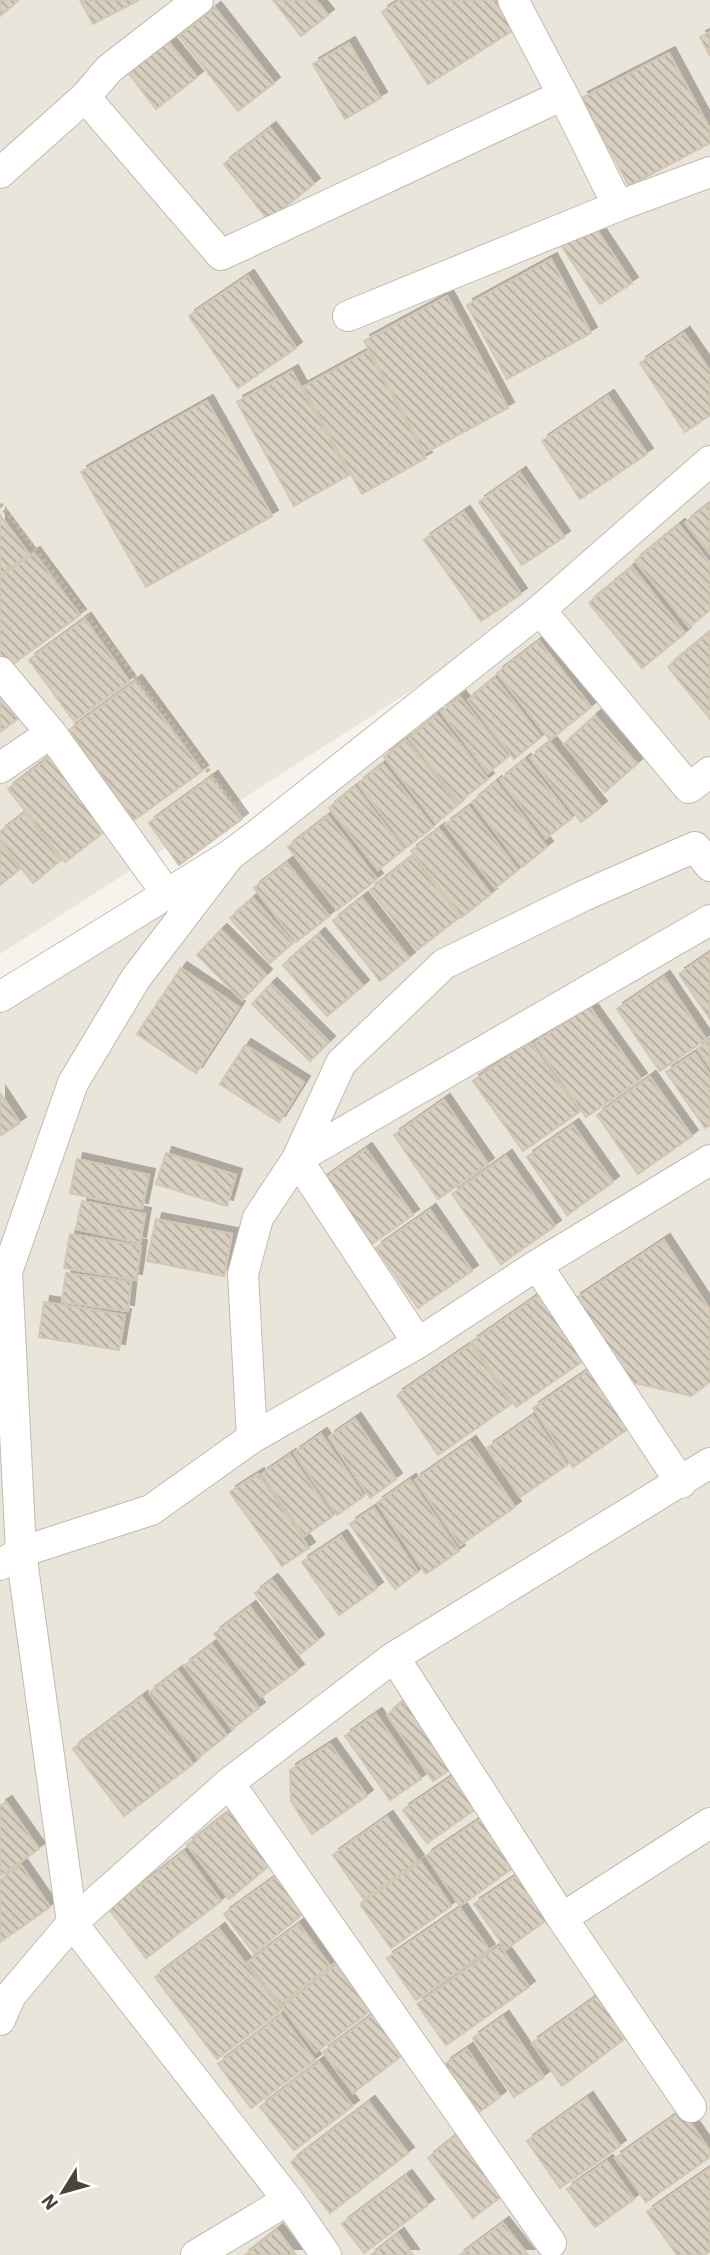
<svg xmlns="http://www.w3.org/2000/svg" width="710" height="2255" viewBox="0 0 710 2255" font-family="'IBM Plex Sans',sans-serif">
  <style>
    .residential { fill: #eae5da }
    .building { fill: url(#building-back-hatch); stroke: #d3c7b4; stroke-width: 2; filter: url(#shadow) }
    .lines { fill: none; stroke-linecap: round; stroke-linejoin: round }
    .minor-casing { stroke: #c2bbae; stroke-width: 32 }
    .path { stroke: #c4b79f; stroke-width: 4.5; stroke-dasharray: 3.5 3.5; stroke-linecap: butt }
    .minor { stroke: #fff; stroke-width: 30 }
  </style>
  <defs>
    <pattern id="building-back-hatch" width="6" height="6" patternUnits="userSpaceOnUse" patternTransform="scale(1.75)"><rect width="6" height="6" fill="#d8cfc1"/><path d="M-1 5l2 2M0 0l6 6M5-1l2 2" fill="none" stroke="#b1aa9e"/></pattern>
    <filter id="shadow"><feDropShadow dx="6" dy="-6" stdDeviation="0" flood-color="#0004"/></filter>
  </defs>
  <rect width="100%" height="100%" fill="#f6f3ec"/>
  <path class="residential" d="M0,0h710v2255h-710v-1251l230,-149 282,-229 -512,328z"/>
  <path class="building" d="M0,0h19l-19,16z
    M80,0h59l-46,24z
    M273,0h43l12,15 -27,21z
    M400,0h104l16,26 -92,58 -46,-72z
    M215,8l59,75 -36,28 -59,-75z
    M710,32v24l-10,-19z
    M163,35l34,42 -41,32 -33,-43z
    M349,43l32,55 -36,21 -32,-55z
    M669,53l41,76v14l-81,43 -47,-88z
    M270,128l44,56 -46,36 -44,-56z
    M593,224l39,59 -32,21 -39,-59z
    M551,259l40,74 -84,46 -40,-74z
    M248,276l48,72 -58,40 -49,-72z
    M447,296l61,112 -83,45 -61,-112z
    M684,333l26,38v44l-25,17 -45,-69z
    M368,351l58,107 -64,36 -59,-107z
    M292,371l57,104 -55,31 -57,-104z
    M608,396l39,58 -67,45 -38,-58z
    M207,401l65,115 -126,71 -65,-115z
    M520,473l44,64 -42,28 -43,-63z
    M710,503v51l-25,-31z
    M464,512l57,82 -40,27 -57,-81z
    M0,515l29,39 -29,21z
    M679,525l31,38v47l-21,17 -54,-66z
    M34,553l46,62 -74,54 -6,-8v-83z
    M632,567l53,66 -43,35 -53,-65z
    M85,619l44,62 -55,40 -45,-61z
    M710,632v87l-42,-52z
    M539,641l52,66 -41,33 -53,-67z
    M495,678l46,59 -27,22 -46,-59z
    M136,681l66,90 -68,49 -65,-90z
    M0,682l24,32 -24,18z
    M460,697l48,60 -20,16 -47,-61z
    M437,715l51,64 -29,23 -50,-64z
    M595,716l42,48 -32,28 -41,-48z
    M406,740l52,65 -22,18 -52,-66z
    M550,742l51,65 -20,15 -51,-64z
    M52,755l57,73 -44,34 -57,-73z
    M525,760l47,58 -26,20 -46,-58z
    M383,764l50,63 -26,20 -49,-63z
    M212,777l30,42 -63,46 -30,-42z
    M496,782l51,65 -25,20 -50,-65z
    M355,787l49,62 -26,21 -49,-62z
    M469,807l49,63 -23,18 -50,-63z
    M25,813l36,47 -28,23 -33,-43v-8z
    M328,816l49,63 -40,31 -49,-63z
    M439,829l52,65 -29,23 -51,-66z
    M0,843l20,26 -20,16z
    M412,857l48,60 -43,33 -47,-60z
    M287,863l42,53 -33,26 -42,-54z
    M253,898l40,45 -23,20 -40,-45z
    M362,898l47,60 -29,23 -47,-60z
    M221,930l45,45 -24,25 -45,-45z
    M319,934l44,52 -36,30 -44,-51z
    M710,953v66l-31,-45z
    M181,968l58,39 -43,66 -59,-39z
    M664,977l42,62 -46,32 -43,-62z
    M271,984l58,58 -19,19 -58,-57z
    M589,1006l52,73 -55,38 -51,-74z
    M710,1040v27l-13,-18z
    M530,1042l49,70 -56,39 -50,-70z
    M245,1045l59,37 -25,40 -59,-38z
    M695,1053l15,22v50l-5,3 -39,-56z
    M650,1077l42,59 -54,38 -41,-59z
    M0,1093l20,30 -20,13z
    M444,1100l44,64 -50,35 -44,-64z
    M573,1125l40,57 -46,33 -40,-58z
    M366,1149l47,66 -46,32 -46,-66z
    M166,1153l70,22 -9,31 -71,-22z
    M506,1156l49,70 -54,38 -49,-70z
    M77,1159l72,16 -7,34 -72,-16z
    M82,1201l63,13 -5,29 -64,-14z
    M430,1210l42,61 -54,37 -42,-60z
    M156,1219l76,15 -8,42 -77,-15z
    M70,1234l71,12 -5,34 -72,-12z
    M664,1240l46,70v72l-19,14 -60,-14 -56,-83z
    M66,1273l65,9 -3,29 -66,-9z
    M539,1295l44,66 -67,46 -44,-65z
    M44,1302l81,13 -6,35 -80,-13z
    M471,1344l40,60 -73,51 -41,-60z
    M589,1370l40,58 -56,39 -40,-59z
    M533,1416l34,49 -47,32 -33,-49z
    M355,1419l41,60 -26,19 -41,-61z
    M321,1434l43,62 -27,19 -43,-62z
    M470,1442l45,65 -55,38 -45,-65z
    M290,1455l43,61 -29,20 -42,-62z
    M258,1474l51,74 -27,18 -52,-74z
    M410,1480l49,71 -33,23 -49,-71z
    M374,1508l44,64 -23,17 -45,-65z
    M341,1536l36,52 -38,27 -37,-53z
    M272,1580l46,60 -18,14 -45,-61z
    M250,1607l48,63 -37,27 -47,-63z
    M212,1645l47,63 -27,21 -48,-63z
    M178,1671l49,64 -29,23 -49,-65z
    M142,1697l51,67 -69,52 -51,-67z
    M408,1697l44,71 -19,13 -46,-66z
    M376,1714l45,65 -31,21 -45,-64z
    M330,1744l37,52 -55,38 -21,-33 -1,-31z
    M459,1772l21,34 -53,37 -24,-33z
    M6,1802l33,47 -39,27v-70z
    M235,1807l36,57 -42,35 -42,-54z
    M488,1814l29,51 -57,41 -34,-50z
    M387,1817l31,44 -54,38 -31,-44z
    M184,1852l37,49 -75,57 -37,-49z
    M421,1862l30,44 -60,42 -31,-44z
    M21,1865l29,42 -50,35v-62z
    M521,1873l30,44 -45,32 -32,-45z
    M278,1875l26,38 -50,40 -30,-39z
    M460,1908l29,42 -73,50 -29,-42z
    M299,1924l31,42 -50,38 -32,-42z
    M219,1929l62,81 -64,49 -62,-82z
    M500,1946l29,41 -83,58 -29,-41z
    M336,1965l34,46 -54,41 -34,-45z
    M598,1996l29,41 -65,49 -30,-43z
    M379,2010l30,40 -56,43 -30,-41z
    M281,2015l34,45 -64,48 -33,-44z
    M503,2017l41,60 -30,20 -41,-59z
    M467,2049l33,48 -21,15 -34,-48z
    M319,2062l34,44 -59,44 -34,-43z
    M587,2098l33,48 -60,42 -33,-47z
    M369,2102l39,51 -78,60 -39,-51z
    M682,2111l28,40v6l-64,45 -31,-44z
    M456,2136l46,60 -29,22 -45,-60z
    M607,2161l27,38 -39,28 -28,-38z
    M710,2168v83l-6,4h-27l-30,-43z
    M406,2176l22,29 -64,48 -22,-29z
    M503,2223l25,32h-68z
    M277,2230l19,25h-51z
    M398,2234l15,21h-42z"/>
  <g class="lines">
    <defs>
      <path id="minor" d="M85,97l136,158 342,-160
        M0,173l85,-76 24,-28 89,-69
        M618,206l92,-34
        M348,316l270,-110 -55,-111 -50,-95
        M540,610l149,178 21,-16
        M0,672l51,61 -51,35
        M51,733l116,161
        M230,855l-94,123 -63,105 -66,189 14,280 51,371 216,277 38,55
        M0,997l230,-142 28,-21 282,-224 170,-149
        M537,1265l144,218
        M418,1343l-121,-184 44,-96 103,-99 139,-68 112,-49 15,19
        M252,1438l-9,-164 15,-56 39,-59 413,-239
        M0,1565l21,-13 130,-42 101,-72 166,-95 119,-78 173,-105
        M394,1657l168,261 129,189
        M229,1783l322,460
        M562,1918l148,-95
        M0,2020l11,-25 61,-72 157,-140 165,-126 316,-194
        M196,2255l92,-55"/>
    </defs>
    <use href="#minor" class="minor-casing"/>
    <path class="path" d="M0,504l238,305"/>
    <use href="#minor" class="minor"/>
  </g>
  <g transform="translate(63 2192) rotate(233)" stroke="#ffffff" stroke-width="5" paint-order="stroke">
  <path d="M0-5L12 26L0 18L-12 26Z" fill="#4b4439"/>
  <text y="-10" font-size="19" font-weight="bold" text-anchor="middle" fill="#4b4439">N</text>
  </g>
</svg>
